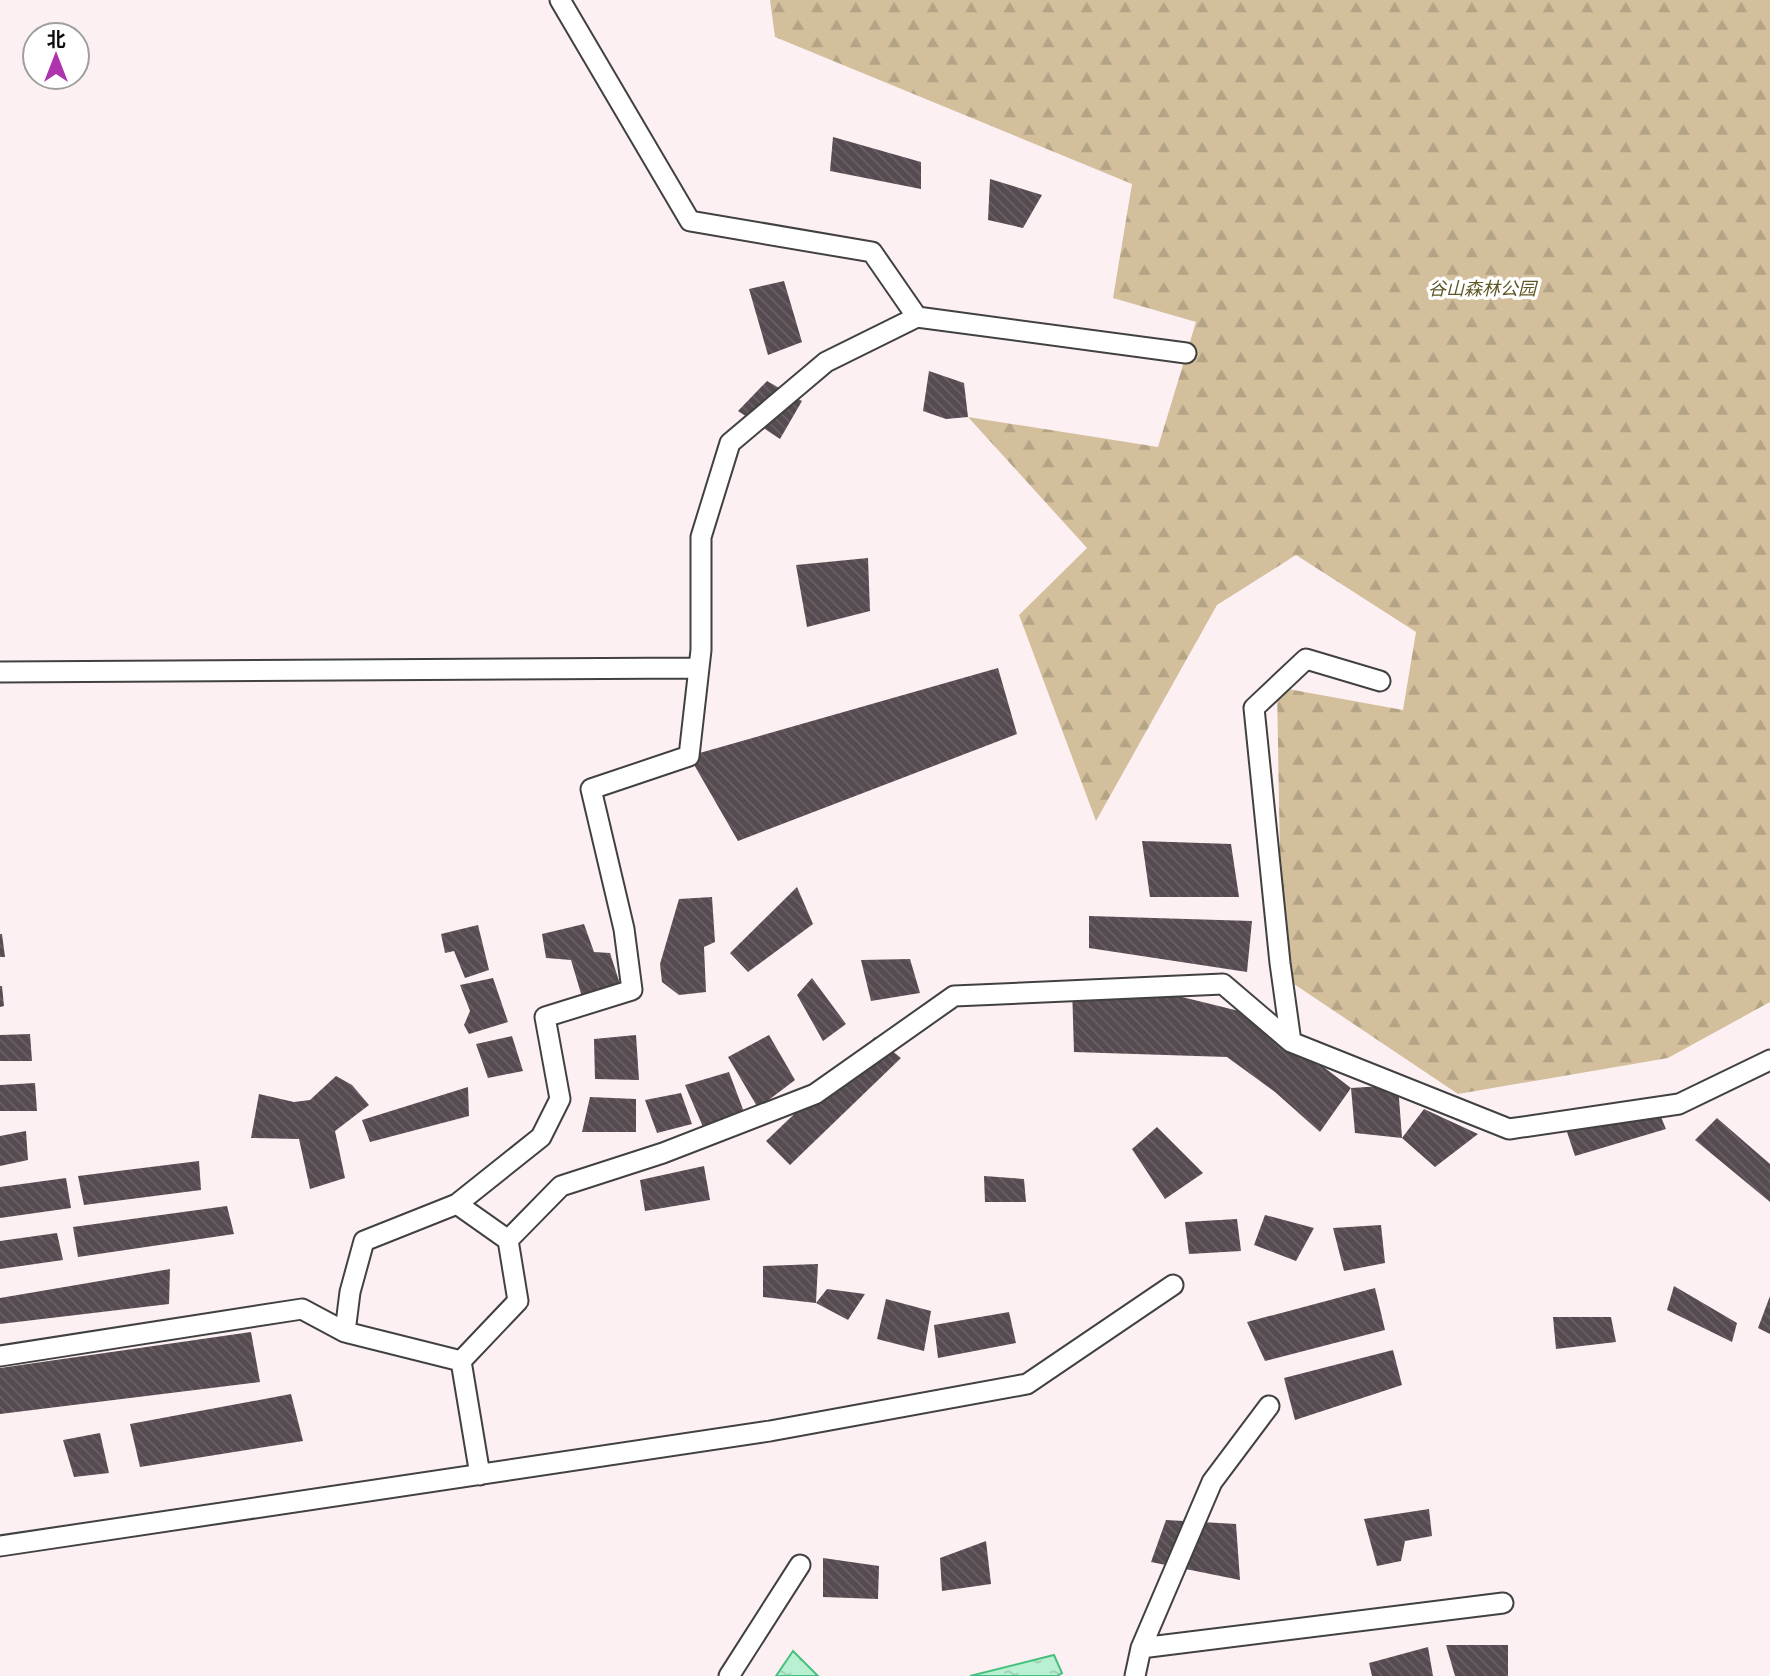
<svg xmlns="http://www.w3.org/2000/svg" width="1770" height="1676" viewBox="0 0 1770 1676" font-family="Bitter,'Noto Sans SC',serif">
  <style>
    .forest { fill: url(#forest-firs) }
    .water { fill: url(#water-ripples); stroke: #47c07f; stroke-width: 2 }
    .building { fill: url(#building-back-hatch) }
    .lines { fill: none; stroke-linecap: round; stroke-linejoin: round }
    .street-casing { stroke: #414141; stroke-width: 23 }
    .street { stroke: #fff; stroke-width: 19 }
    .labels { text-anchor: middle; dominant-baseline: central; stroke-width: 7; stroke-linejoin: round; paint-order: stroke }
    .park-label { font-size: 18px; font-style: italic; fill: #5f5724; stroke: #fff }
  </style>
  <defs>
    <pattern id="forest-firs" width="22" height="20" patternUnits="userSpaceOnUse" patternTransform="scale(1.75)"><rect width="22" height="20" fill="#d4bf9d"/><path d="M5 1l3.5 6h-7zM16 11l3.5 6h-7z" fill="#b5a386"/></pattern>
    <pattern id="water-ripples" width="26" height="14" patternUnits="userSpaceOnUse" patternTransform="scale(1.75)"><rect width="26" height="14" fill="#b9f0d1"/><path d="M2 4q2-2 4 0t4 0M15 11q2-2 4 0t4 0" fill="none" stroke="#9ecdb2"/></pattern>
    <pattern id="building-back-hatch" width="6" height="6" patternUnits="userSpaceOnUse" patternTransform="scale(1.75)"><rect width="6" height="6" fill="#554b51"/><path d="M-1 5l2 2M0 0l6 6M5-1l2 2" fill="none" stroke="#696165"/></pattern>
  </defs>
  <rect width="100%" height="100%" fill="#fdf0f2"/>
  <path class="forest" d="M770,0h1000v1002l-102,56 -210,36 -176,-118 -5,-289 126,23 13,-78 -120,-77 -79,50 -121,216 -77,-206 68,-67 -119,-131 190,30 38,-125 -83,-24 19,-114 -357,-147z"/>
  <path class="water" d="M793,1651l25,25h-42z
    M1054,1655l8,18 -5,3h-87z"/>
  <path class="building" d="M833,137l88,25v27l-91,-18z
    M990,179l52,16 -19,33 -35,-8z
    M784,281l18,61 -34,13 -19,-66z
    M929,371l35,12 4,34 -22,2 -23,-8z
    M767,381l35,20 -22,38 -42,-28z
    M868,558l2,53 -63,16 -11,-62z
    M998,668l19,66 -279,107 -49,-85z
    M1142,841l89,3 8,53h-89z
    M797,887l16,37 -65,48 -18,-19z
    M712,897l3,45 -11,5 2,45 -27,3 -17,-13 -2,-18 19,-65z
    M1089,916l163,5 -5,51 -158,-24z
    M584,924l10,28 16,1 10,31 -38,13 -11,-37 -25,-2 -4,-24z
    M478,925l11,45 -24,8 -11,-27 -9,2 -4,-19z
    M0,934h2l3,23h-5z
    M910,959l10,34 -49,8 -10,-41z
    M493,978l15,44 -39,12 -5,-9 6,-14 -10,-26z
    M812,978l34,46 -23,17 -26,-46z
    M0,986h2l2,20 -4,1z
    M1072,987l110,10 57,14 52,31 60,46 -31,44 -45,-40 -48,-35 -153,-5z
    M30,1034l2,27h-32v-26z
    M636,1035l3,45 -44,-1 -1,-40z
    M769,1035l26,45 -37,28 -30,-51z
    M512,1036l11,35 -35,7 -12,-34z
    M875,1037l26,21 -111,107 -24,-24z
    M729,1072l15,40 -41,15 -18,-42z
    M336,1076l16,9 17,20 -34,26 10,47 -35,11 -11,-50 -48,-1 8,-44 35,8 16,-2z
    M35,1083l2,28h-37v-26z
    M1398,1085l4,53 -47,-5 -4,-45z
    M468,1087l1,29 -99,26 -8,-22z
    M681,1093l11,31 -35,9 -12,-33z
    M590,1097l46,2v33h-54z
    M1656,1105l10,24 -91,27 -8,-24z
    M1424,1109l54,25 -43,33 -33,-29z
    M1717,1118l53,46v38l-75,-62z
    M1157,1127l46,46 -38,26 -33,-50z
    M26,1131l2,29 -28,6v-30z
    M199,1161l2,29 -117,15 -6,-29z
    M704,1166l6,34 -65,11 -5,-31z
    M984,1176l40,3 2,23h-41z
    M66,1178l5,30 -71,10v-31z
    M227,1206l7,28 -156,23 -5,-30z
    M1265,1215l49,13 -18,33 -42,-16z
    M1237,1219l4,32 -52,3 -4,-32z
    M1381,1225l4,38 -41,8 -11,-43z
    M57,1233l6,27 -63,9v-28z
    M818,1264l-2,39 11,-14 38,5 -17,26 -32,-17 -53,-6v-31z
    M170,1269l-1,35 -169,20v-26z
    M1674,1286l63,37 -5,19 -65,-32z
    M1375,1288l10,42 -120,31 -18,-39z
    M1770,1296v38l-12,-6z
    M886,1299l45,12 -7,40 -47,-12z
    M1009,1312l7,31 -78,15 -4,-33z
    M1553,1317h58l5,25 -60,7z
    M251,1332l9,50 -260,32v-46z
    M1393,1350l9,35 -107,35 -11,-42z
    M291,1394l12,47 -163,26 -10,-43z
    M100,1433l9,40 -35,4 -11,-37z
    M1429,1509l3,27 -27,5 -4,20 -24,5 -13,-47z
    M1166,1520l70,4 4,56 -89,-18z
    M986,1541l5,43 -49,7 -2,-33z
    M823,1558l56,8 -1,33 -55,-2z
    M1446,1645h62v31h-53z
    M1428,1647l5,29h-61l-3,-13z"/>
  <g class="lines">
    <defs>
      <path id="street" d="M560,0l130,221 182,31 45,65
        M0,672l699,-4
        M1380,681l-74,-22 -52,49 26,255 11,79 218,87 170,-25 91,-44
        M457,1204l84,-67 19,-38 -15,-82 87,-27 -8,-61 -33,-140 98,-33 12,-106v-113l29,-94 96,-81 91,-45 269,36
        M508,1240l-51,-36 -93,37 -14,51 -5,40 116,29 57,-60 -10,-61 53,-54 102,-33 152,-59 139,-98 269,-12 68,58
        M0,1356l302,-47 43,23
        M461,1361l19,114
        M0,1546l770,-115 257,-47 146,-99
        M1141,1648l71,-166 57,-76
        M729,1676l71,-111
        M1135,1676l6,-28 362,-45"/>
    </defs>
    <use href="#street" class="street-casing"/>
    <use href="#street" class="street"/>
  </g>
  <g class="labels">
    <g class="park-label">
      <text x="1482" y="289">谷山森林公园</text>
    </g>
  </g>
  <g transform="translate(56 56)"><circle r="33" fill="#ffffff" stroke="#9f9f9f" stroke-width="2"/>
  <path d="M0-5L12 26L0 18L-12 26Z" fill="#b033ae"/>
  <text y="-10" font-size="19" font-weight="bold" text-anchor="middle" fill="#0e0e0e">北</text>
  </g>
</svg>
